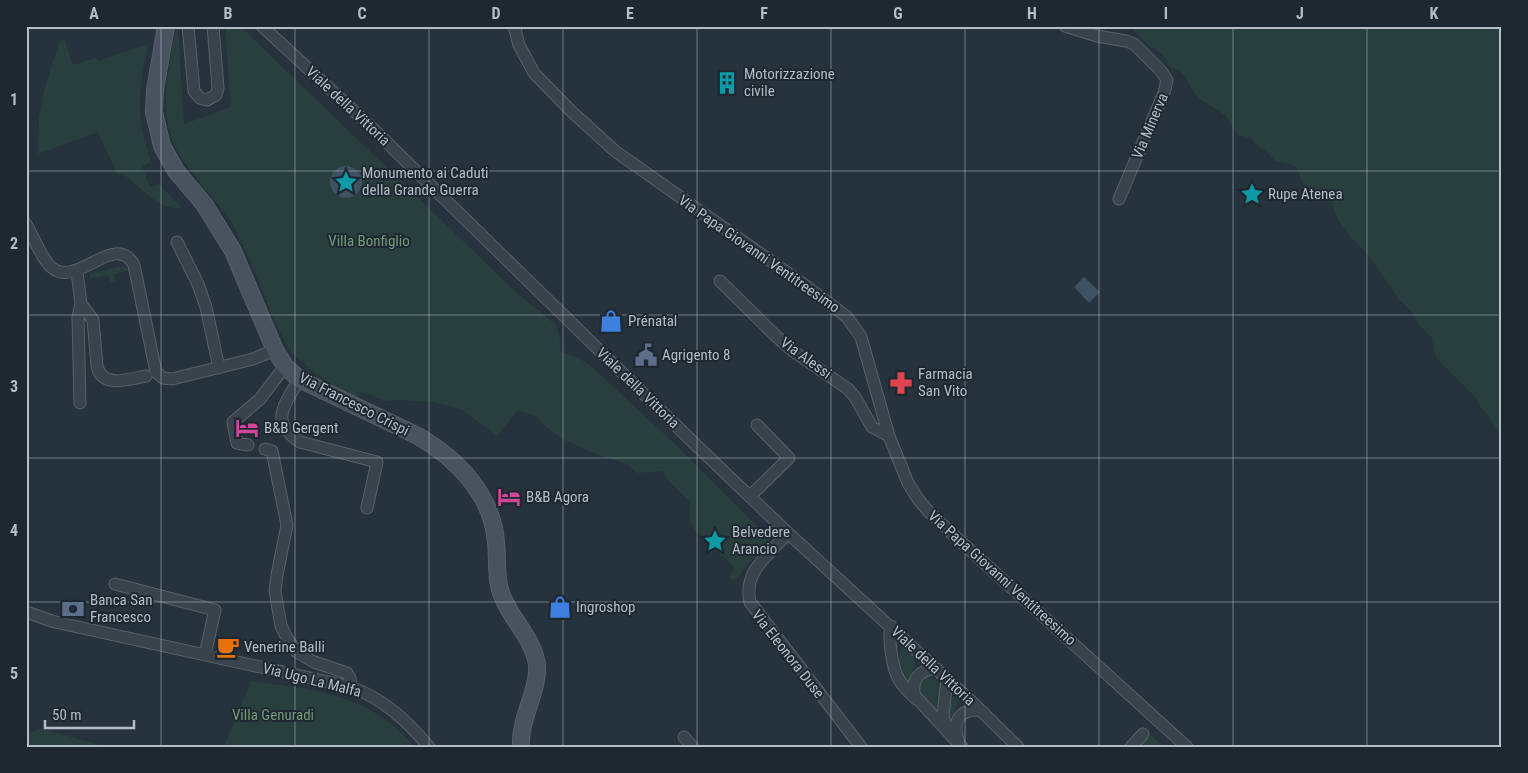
<svg xmlns="http://www.w3.org/2000/svg" width="1528" height="773" viewBox="0 0 1528 773" font-family="'Roboto Condensed',sans-serif">
  <style>
    .green { fill: #293f3d }
    .water { fill: #3d5263 }
    .lines { fill: none; stroke-linecap: round; stroke-linejoin: round }
    .street-casing { stroke: #57616a; stroke-width: 13 }
    .secondary-casing { stroke: #57616a; stroke-width: 18 }
    .street { stroke: #39434c; stroke-width: 11 }
    .secondary { stroke: #48535f; stroke-width: 16 }
    .grid { fill: none; stroke: #b5bec7; stroke-width: 1; stroke-opacity: 0.55 }
    .labels { text-anchor: middle; dominant-baseline: central; stroke-width: 4; stroke-linejoin: round; paint-order: stroke }
    .poi-label { font-size: 15px; fill: #b5bec7; stroke: #1e2831; text-anchor: start }
    .street-label { font-size: 15px; fill: #b5bec7; stroke: #1e2831 }
    .park-label { font-size: 15px; fill: #759b79; stroke: #1e2831 }
    .neatline { fill: none; stroke: #b5bec7; stroke-width: 2 }
    .grid-label { font-size: 16px; text-anchor: middle; font-weight: bold; fill: #b5bec7 }
  </style>
  <rect width="100%" height="100%" fill="#26323c"/>
  <path class="green" d="M176,26h2l6,98 47,-17 -6,-81h15l276,266 40,33 3,9 2,18 15,5 14,8 87,81 92,92v6l-24,23 -4,8 -7,6 -5,-4 6,-9 -41,-39 -4,-8v-19l-25,-25 -2,-6 -26,2 -10,-9 -34,-11 -31,-14 -16,-12 -9,-10 -19,-7 -21,26 -36,-27 -29,-7 -32,-2 -15,1 -24,-10 -5,9 -41,-27 -22,-19 -5,-7 -15,-28 -14,-39 -26,-56 -52,-66c-26,-42 -12,-86 -5,-132z
    M1130,26h372v413l-12,-21 -9,-10 -3,-8 -41,-41 -3,-8 -2,-13 -14,-14 -6,-12 -13,-13 -31,-44 -19,-20 -11,-15 -8,-22 -4,-4 -22,-8c-11,-26 -2,-18 -29,-25l-9,-10 -7,-4 -8,-9 -14,-3 -11,-19 -26,-17 -6,-6 -11,-19 -15,-9 -5,-10 -14,-9z
    M64,38l9,27 23,-7 2,3 50,-17c-5,24 -10,51 -7,77 2,14 6,28 10,41l-9,4 8,21 9,-3 23,24c-22,3 -42,-21 -59,-34h-6l-19,-42 -60,22 1,-36 5,-28 15,-47z
    M122,266l5,2 1,3 -14,3 1,7 -5,1 -2,-7 -19,4 1,-5 3,-1z
    M901,646l14,13v7l-8,18 -9,-18z
    M929,676l7,4 5,6 -2,31 -20,-22c0,-9 0,-17 10,-19z
    M251,681c66,9 119,13 164,66h-191z
    M954,696l4,2 1,3 -8,18c-3,-6 -3,-16 1,-22z
    M40,728l67,19h-81v-15h7z
    M1148,733l17,14h-30z"/>
  <path class="water" d="M330 182a16 16 0 1 1 32 0a16 16 0 1 1-32 0Z
    M1084,277l16,15 -11,11 -15,-16z"/>
  <g class="lines">
    <defs>
      <path id="street" d="M188,26l6,65 6,7 7,2 9,-5 2,-7 -5,-62
        M262,26l106,98 329,322 91,87 182,167 48,47
        M514,26l5,19 15,28 37,38 44,40 187,132 45,34 14,20 28,99 19,47 10,16 12,14 30,28 227,206
        M1065,26l32,10 29,5 8,3 27,27 6,9 -3,13 -45,106
        M26,224c7,12 15,34 25,43 26,23 63,-37 83,-2l22,107 7,6 9,1 81,-20 22,-9
        M177,242l21,42 8,23 13,61
        M77,271l4,33 12,16 4,46c5,23 33,13 49,10
        M720,281l57,56 16,14 55,38 7,8 17,30 17,9
        M299,379c-14,27 -31,41 1,63l77,20 -10,46
        M80,403l-2,-86 3,-13
        M248,445l-11,-2 -4,-21 27,-23 25,-33
        M265,449l7,2 15,74 -10,50 -2,16 6,35 7,14 9,12 17,10 33,11 3,5 1,9
        M750,496l39,-38 -32,-33
        M788,533c-18,21 -45,37 -38,69l111,145
        M115,584l100,26 -10,45
        M26,612l29,10 296,65c33,12 56,34 78,60
        M891,626c-3,13 1,44 9,55 4,7 10,12 16,18
        M937,669c-16,-1 -27,11 -22,27l47,51
        M947,678l-4,38 5,15
        M684,737l9,10
        M959,743c-7,-20 -2,-33 20,-33
        M1131,747l12,-13"/>
      <path id="secondary" d="M166,26l-11,64 -1,22 8,34 14,25 28,33 29,47 42,99 10,16 14,13 119,57c39,23 74,58 78,106 2,18 -1,39 7,56 9,22 31,42 34,67 2,26 -18,54 -16,82"/>
    </defs>
    <use href="#street" class="street-casing"/>
    <use href="#secondary" class="secondary-casing"/>
    <use href="#street" class="street"/>
    <use href="#secondary" class="secondary"/>
  </g>
  <path class="grid" d="M161,26v721M295,26v721M429,26v721M563,26v721M697,26v721M831,26v721M965,26v721M1099,26v721M1233,26v721M1367,26v721M26,171h1476M26,315h1476M26,458h1476M26,602h1476"/>
  <defs>
    <symbol id="building-bare" viewBox="-9 -9 18 18"><path d="M-4-6H4V6H1V3H-1V6H-4ZM-2.5-4.3h1.7v1.8h-1.7ZM.8-4.3h1.7v1.8H.8ZM-2.5-1h1.7V.8h-1.7ZM.8-1h1.7V.8H.8Z" fill="#0f9aa8" stroke="#1e2831" stroke-width="2.5" paint-order="stroke"/></symbol>
    <symbol id="sight-bare" viewBox="-9 -9 18 18"><path d="M0-6L1.8-2.2L6-1.7L2.9 1.2L3.7 5.4L0 3.3L-3.7 5.4L-2.9 1.2L-6-1.7L-1.8-2.2Z" fill="#0f9aa8" stroke="#1e2831" stroke-width="2.5" paint-order="stroke"/></symbol>
    <symbol id="shop-bare" viewBox="-9 -9 18 18"><path d="M-5-2.5h2.3a2.7 3.5 0 0 1 5.4 0H5L5.5 6h-11ZM-1.5-2.5h3a1.5 2.3 0 0 0-3 0Z" fill="#3f7fe0" stroke="#1e2831" stroke-width="2.5" paint-order="stroke"/></symbol>
    <symbol id="civic-bare" viewBox="-9 -9 18 18"><path d="M-.6-6.5H3V-4.5H.6V-3L4-1V1h2V6H-6V1h2V-1L-.6-3ZM-1.2 2.5V6h2.4V2.5Z" fill="#5c6f8a" stroke="#1e2831" stroke-width="2.5" paint-order="stroke"/></symbol>
    <symbol id="pharmacy-bare" viewBox="-9 -9 18 18"><path d="M-2-6h4v4h4v4h-4v4h-4v-4h-4v-4h4Z" fill="#e0444e" stroke="#1e2831" stroke-width="2.5" paint-order="stroke"/></symbol>
    <symbol id="hotel-bare" viewBox="-9 -9 18 18"><path d="M-6-4.5h1.5V1H6V5H4.5V3h-9V5H-6ZM-4 0a1.8 1.8 0 1 1 3.6 0ZM.5 0V-2.5h3Q6-2.5 6 0Z" fill="#d1479c" stroke="#1e2831" stroke-width="2.5" paint-order="stroke"/></symbol>
    <symbol id="bank-bare" viewBox="-9 -9 18 18"><path d="M-6-4H6V4H-6ZM0-2.3a2.3 2.3 0 1 0 0 4.6a2.3 2.3 0 1 0 0-4.6Z" fill="#5c6f8a" stroke="#1e2831" stroke-width="2.5" paint-order="stroke"/></symbol>
    <symbol id="cafe-bare" viewBox="-9 -9 18 18"><path d="M-5.5-4.5H6V0H3Q3 3.5 0 3.5H-2.5Q-5.5 3.5-5.5 0ZM3-3.2v2h1.7v-2ZM-6 4.5H4V6H-6Z" fill="#e8710a" stroke="#1e2831" stroke-width="2.5" paint-order="stroke"/></symbol>
  </defs>
  <g fill-rule="evenodd">
    <use href="#building-bare" x="711" y="67" width="32" height="32"/>
    <use href="#sight-bare" x="330" y="166" width="32" height="32"/>
    <use href="#sight-bare" x="1236" y="178" width="32" height="32"/>
    <use href="#shop-bare" x="595" y="305" width="32" height="32"/>
    <use href="#civic-bare" x="630" y="339" width="32" height="32"/>
    <use href="#pharmacy-bare" x="885" y="367" width="32" height="32"/>
    <use href="#hotel-bare" x="231" y="412" width="32" height="32"/>
    <use href="#hotel-bare" x="493" y="481" width="32" height="32"/>
    <use href="#sight-bare" x="699" y="525" width="32" height="32"/>
    <use href="#shop-bare" x="544" y="591" width="32" height="32"/>
    <use href="#bank-bare" x="57" y="593" width="32" height="32"/>
    <use href="#cafe-bare" x="212" y="631" width="32" height="32"/>
  </g>
  <g class="labels">
    <g class="poi-label">
      <text x="744" y="74">Motorizzazione<tspan x="744" dy="17">civile</tspan></text>
      <text x="362" y="173">Monumento ai Caduti<tspan x="362" dy="17">della Grande Guerra</tspan></text>
      <text x="1268" y="194">Rupe Atenea</text>
      <text x="628" y="321">Prénatal</text>
      <text x="662" y="355">Agrigento 8</text>
      <text x="918" y="374">Farmacia<tspan x="918" dy="17">San Vito</tspan></text>
      <text x="264" y="428">B&amp;B Gergent</text>
      <text x="526" y="497">B&amp;B Agora</text>
      <text x="732" y="532">Belvedere<tspan x="732" dy="17">Arancio</tspan></text>
      <text x="90" y="600">Banca San<tspan x="90" dy="17">Francesco</tspan></text>
      <text x="576" y="607">Ingroshop</text>
      <text x="244" y="647">Venerine Balli</text>
    </g>
    <g class="street-label">
      <text transform="translate(348 106) rotate(43)">Viale della Vittoria</text>
      <text transform="translate(1150 126) rotate(-67)">Via Minerva</text>
      <text transform="translate(759 254) rotate(35)">Via Papa Giovanni Ventitreesimo</text>
      <text transform="translate(806 358) rotate(36)">Via Alessi</text>
      <text transform="translate(638 388) rotate(44)">Viale della Vittoria</text>
      <text transform="translate(354 404) rotate(27)">Via Francesco Crispi</text>
      <text transform="translate(1002 578) rotate(42)">Via Papa Giovanni Ventitreesimo</text>
      <text transform="translate(788 654) rotate(52)">Via Eleonora Duse</text>
      <text transform="translate(933 666) rotate(43)">Viale della Vittoria</text>
      <text transform="translate(312 680) rotate(14)">Via Ugo La Malfa</text>
    </g>
    <g class="park-label">
      <text x="369" y="241">Villa Bonfiglio</text>
      <text x="273" y="715">Villa Genuradi</text>
    </g>
  </g>
  <rect width="1528" height="773" fill="none" stroke="#1e2831" stroke-width="55"/>
  <path d="M45 720v8h89v-8" fill="none" stroke="#b5bec7" stroke-width="2.5"/>
  <text x="52" y="720" font-size="15" fill="#b5bec7" stroke="#1e2831" stroke-width="4" paint-order="stroke">50 m</text>
  <rect x="28" y="28" width="1472" height="718" class="neatline"/>
  <g class="grid-label">
    <text x="94" y="19">A</text>
    <text x="228" y="19">B</text>
    <text x="362" y="19">C</text>
    <text x="496" y="19">D</text>
    <text x="630" y="19">E</text>
    <text x="764" y="19">F</text>
    <text x="898" y="19">G</text>
    <text x="1032" y="19">H</text>
    <text x="1166" y="19">I</text>
    <text x="1300" y="19">J</text>
    <text x="1434" y="19">K</text>
    <text x="14" y="105">1</text>
    <text x="14" y="249">2</text>
    <text x="14" y="392">3</text>
    <text x="14" y="536">4</text>
    <text x="14" y="679">5</text>
  </g>
</svg>
